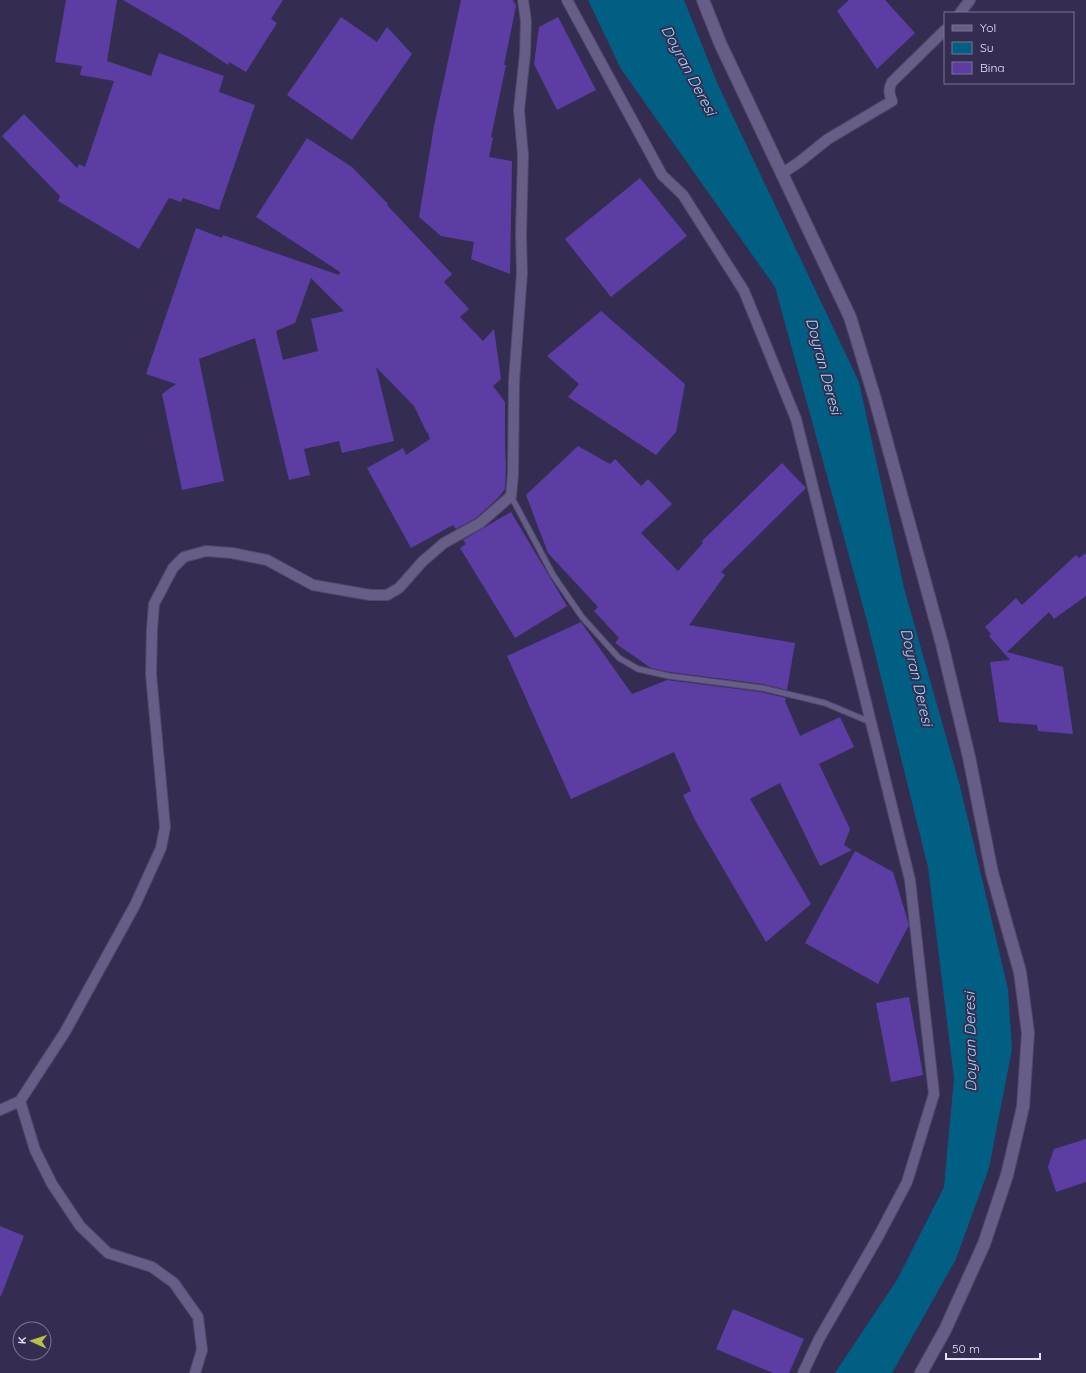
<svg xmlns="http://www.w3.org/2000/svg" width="1086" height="1373" viewBox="0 0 1086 1373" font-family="Quicksand,sans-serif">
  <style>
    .water { fill: #005f83 }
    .building { fill: #5c3da4; fill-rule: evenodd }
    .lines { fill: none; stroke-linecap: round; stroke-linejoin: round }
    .lane-casing { stroke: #514969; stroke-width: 7 }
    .street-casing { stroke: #514969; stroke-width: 12 }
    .secondary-casing { stroke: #514969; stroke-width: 14 }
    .lane { stroke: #665e87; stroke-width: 5 }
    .street { stroke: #665e87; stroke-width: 10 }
    .secondary { stroke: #665e87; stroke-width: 12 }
    .labels { text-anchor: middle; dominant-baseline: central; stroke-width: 4; stroke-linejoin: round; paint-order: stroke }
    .water-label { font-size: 15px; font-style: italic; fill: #9fdafa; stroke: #352d51 }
  </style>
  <rect width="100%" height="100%" fill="#352d51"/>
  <path class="water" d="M588,0h96l34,85 141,297 45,206 56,198 48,203 4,60 -23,119 -33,91 -64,114h-57l62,-93 47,-93 10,-109 -26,-211 -61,-246 -92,-334 -154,-218z"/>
  <path class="building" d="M66,0h51l-10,61 44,15 8,-23 65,23 -5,16 36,13 -36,105 -36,-12 -2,4 -12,-4 -30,51 -81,-48 2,-5 -58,-60 22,-22 53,54 2,-4 6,3 29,-86 -34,-6 2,-9 -27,-4z
    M123,0h160l-12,19 6,4 -31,49 -17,-10 -1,3 -45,-30z
    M461,0h52l3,6 -12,59h2l-15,72 2,1 -4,19 23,4 -2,113 -39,-15 3,-17 -33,-6 -22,-19 15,-91z
    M849,0h36l30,33 -38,36 -40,-58z
    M341,17l36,25 10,-15 25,27 -60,86 -65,-45z
    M558,17l38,73 -39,20 -23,-46 5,-37z
    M307,138l45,29 36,37 -1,1 65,69 -8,8 25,27 -9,8 23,24 11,-12 7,50 -8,7 12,16v43l1,23 -1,21 -7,9 -22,20 -20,11 -3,-4 -42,23 -44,-80 36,-20 3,7 24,-16 -2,-5 2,-1h-3l-13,-27 -38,-39 18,74 -52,12 -3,-12 -35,8 6,26 -21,5 -34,-142 -56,21 25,122 -42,9 -20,-96 14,-10 -30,-10 50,-146 26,10 1,-3 116,40 1,-3 -84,-55zM311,278l33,33 -33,8 7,32 -35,9 -7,-29 19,-8z
    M640,178l47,58 -76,61 -46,-58z
    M601,311l84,73 -9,48 -20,23 -88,-58 11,-13 -32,-28z
    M578,446l32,18 5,-5 26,27 7,-7 24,25 -31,29 37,38 25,-28 -1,-2 80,-78 24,25 -85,84 4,3 -36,50 106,18 -8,47 -24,-6 -93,-12 -19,-4 -36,-25 4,-5 -25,-27 4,-4 -50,-54 -22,-58z
    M511,512l56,94 -52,32 -55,-90 6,-4 -3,-4z
    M1086,553v43l-32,23 -5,-7 -42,40 56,15 10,67 -35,-3 -1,-6 -38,-3 -9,-60 20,-2 -21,-24 2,-2 -6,-7 31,-29 6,7 54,-50 3,3z
    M581,622l51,72 35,-14 94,12 25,6 -1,3 15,35 40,-19 14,30 -35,17 31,65 -6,16 8,5 -32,16 -40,-83 -30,16 61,105 -45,38 -70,-120 -13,-27 8,-4 -17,-39 -103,47 -64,-143z
    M855,851l38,21 16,53 -31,59 -73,-41z
    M909,997l14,78 -32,7 -15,-79z
    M1086,1139v43l-30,10 -8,-25 6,-18z
    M0,1226l24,10 -23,60h-1z
    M733,1309l71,30 -15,34h-16l-57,-24z"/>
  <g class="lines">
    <defs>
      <path id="lane" d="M511,496l42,79 29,42 37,41 19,11 31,7 93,12 63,15 45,19"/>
      <path id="street" d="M567,0l95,175 21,20 61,96 52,128 114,461 24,214 -27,88 -29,55 -59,102 -16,34
        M960,13l10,-13
        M781,174l17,-11 30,-24 64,-38c-3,-7 -4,-12 0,-19l53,-52
        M20,1101l15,49 17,34 28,42 28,27 44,14 22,16 24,34 4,33 -7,23
        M0,1110l20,-9 45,-69 70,-127 26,-57 4,-21 -14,-153 1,-44 2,-26 19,-36 11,-11 22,-6 26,2 35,7 46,25 57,10h17l12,-7 24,-27 21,-18 36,-20 31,-27 2,-21 1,-94 8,-108 -1,-38 2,-80 -4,-45 6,-56 1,-33 -3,-21"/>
      <path id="secondary" d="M703,0l17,43 130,274 25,82 67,245 27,113 23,116 28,99 8,61 -5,74 -16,68 -23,69 -39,86 -24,43"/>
    </defs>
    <use href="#lane" class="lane-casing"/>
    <use href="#street" class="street-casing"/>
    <use href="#secondary" class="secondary-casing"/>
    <use href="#lane" class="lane"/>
    <use href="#street" class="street"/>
    <use href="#secondary" class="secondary"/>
  </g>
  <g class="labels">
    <g class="water-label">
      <text transform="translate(689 70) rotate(62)">Doyran Deresi</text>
      <text transform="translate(824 366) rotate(75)">Doyran Deresi</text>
      <text transform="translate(917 677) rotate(77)">Doyran Deresi</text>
      <text transform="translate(970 1042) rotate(-91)">Doyran Deresi</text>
    </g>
  </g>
  <rect x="944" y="12" width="130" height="72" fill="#352d51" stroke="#7b7594"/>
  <rect x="952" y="25" width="20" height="6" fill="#665e87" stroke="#7b7594"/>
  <text x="980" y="32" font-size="12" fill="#e5e1f9">Yol</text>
  <rect x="952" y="42" width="20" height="12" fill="#005f83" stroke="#7b7594"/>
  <text x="980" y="52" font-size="12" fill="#e5e1f9">Su</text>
  <rect x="952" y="62" width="20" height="12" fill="#5c3da4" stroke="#7b7594"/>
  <text x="980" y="72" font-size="12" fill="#e5e1f9">Bina</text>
  <g transform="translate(32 1341) rotate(273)"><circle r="19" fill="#352d51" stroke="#7b7594"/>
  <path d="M0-3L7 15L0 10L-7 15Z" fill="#b8c147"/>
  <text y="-6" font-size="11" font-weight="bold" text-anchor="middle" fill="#e5e1f9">K</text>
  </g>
  <path d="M946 1353v6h94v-6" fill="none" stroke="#e5e1f9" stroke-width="2"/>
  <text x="952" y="1353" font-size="12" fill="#e5e1f9" stroke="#352d51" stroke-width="3" paint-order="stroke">50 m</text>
</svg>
